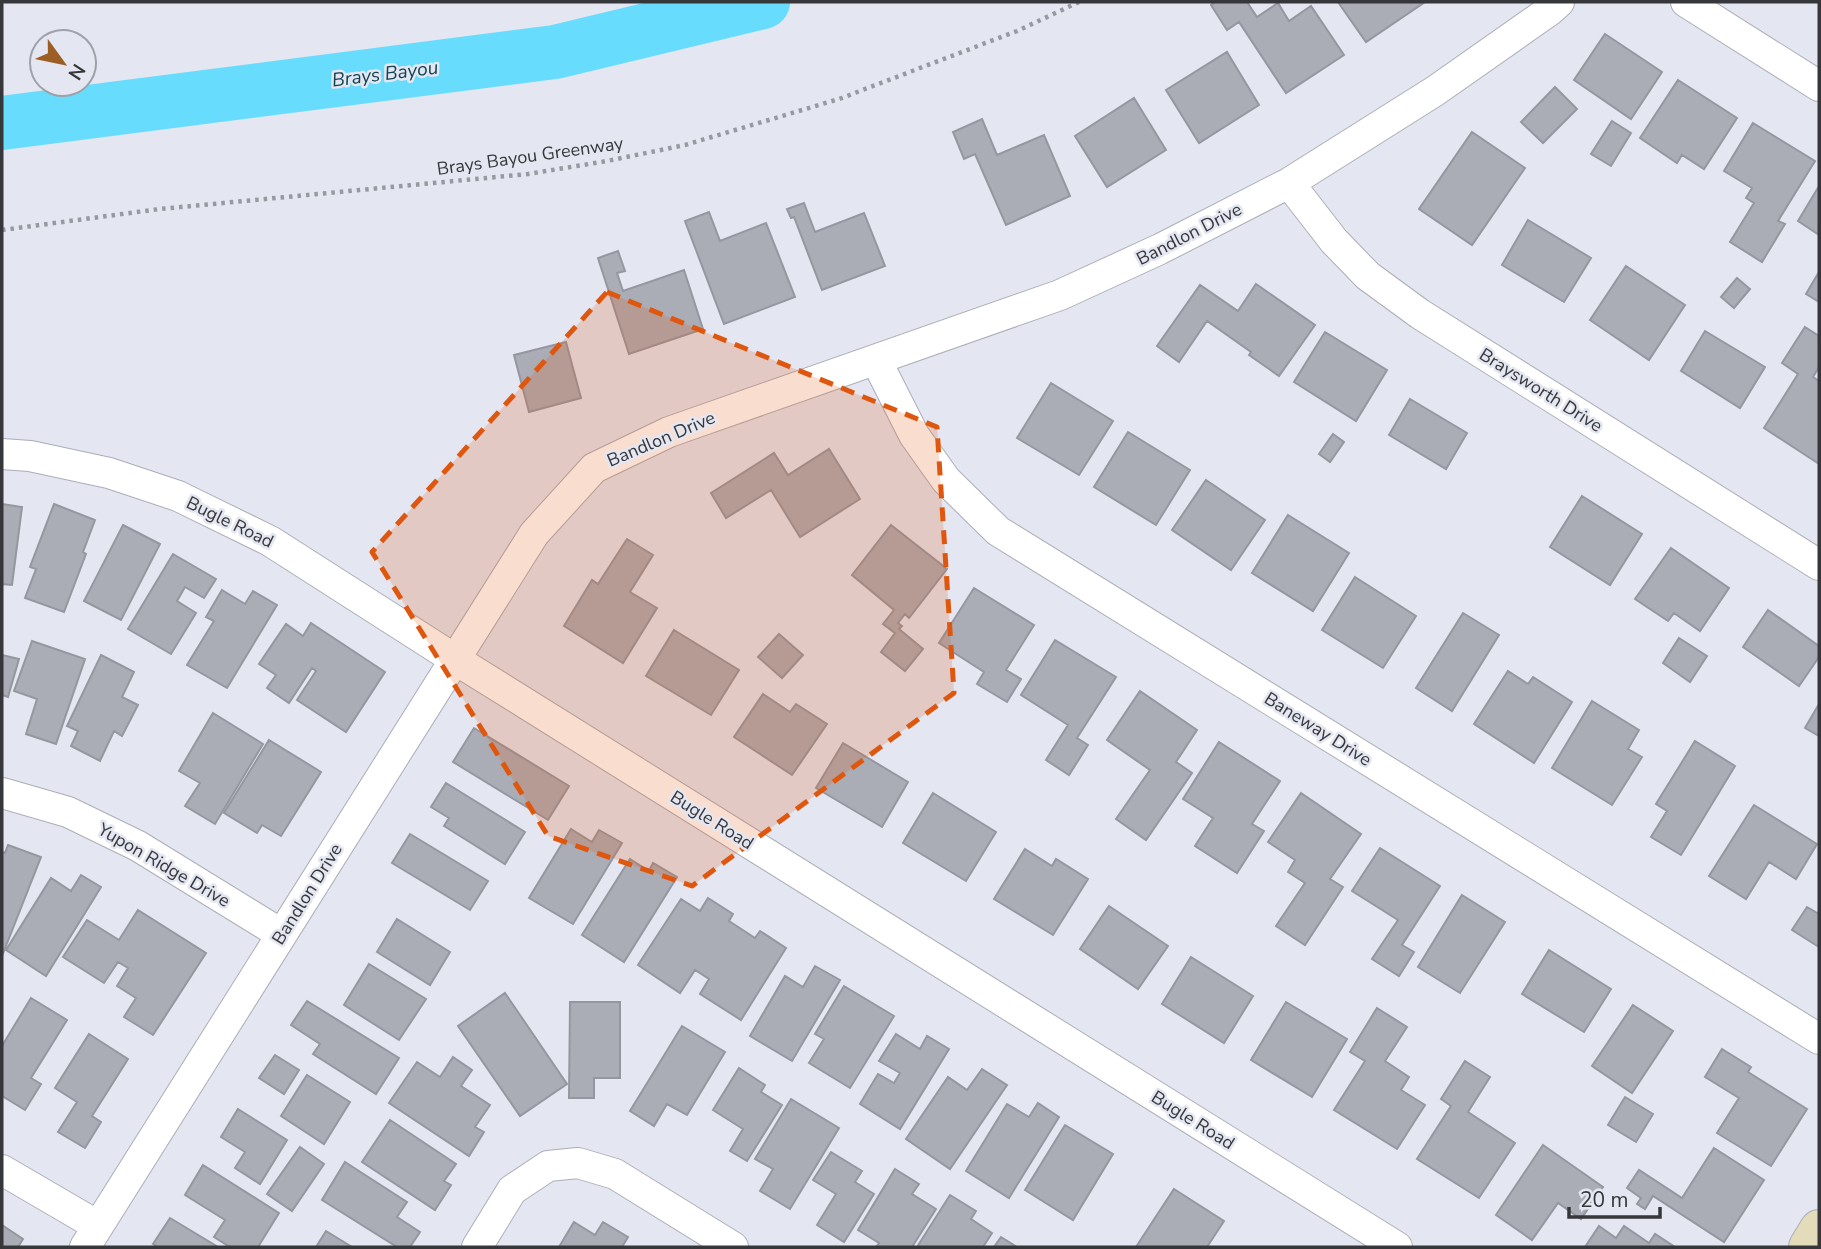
<svg xmlns="http://www.w3.org/2000/svg" width="1821" height="1249" viewBox="0 0 1821 1249" font-family="'Nunito Sans',sans-serif">
  <style>
    .lines { fill: none; stroke-linecap: round; stroke-linejoin: round }
    .river { stroke: #68dcfd; stroke-width: 54 }
    .building { fill: #aaadb6; stroke: #9497a0; stroke-width: 2 }
    .street-casing { stroke: #abaeb7; stroke-width: 32 }
    .secondary-casing { stroke: #abaeb7; stroke-width: 40 }
    .path { stroke: #96999f; stroke-width: 4.5; stroke-dasharray: 3.5 5; stroke-linecap: butt }
    .street { stroke: #fff; stroke-width: 30 }
    .secondary { stroke: #e4dbbb; stroke-width: 38 }
    .marked { fill: #df570e; fill-opacity: 0.2; stroke: #df570e; stroke-width: 5; stroke-dasharray: 14 9; stroke-linejoin: round }
    .labels { text-anchor: middle; dominant-baseline: central; stroke-width: 5; stroke-linejoin: round; paint-order: stroke }
    .street-label { font-size: 18px; fill: #35373a; stroke: #e4e7f1 }
    .water-label { font-size: 19px; font-style: italic; fill: #104452; stroke: #e4e7f1 }
  </style>
  <rect width="100%" height="100%" fill="#e4e7f1"/>
  <g class="lines">
    <path class="river" d="M2,123l553,-71 208,-50"/>
  </g>
  <path class="building" d="M1215,2h32l10,15 21,-14 11,18 22,-15 33,49 -58,38 -47,-71 -12,8 -16,-25z
    M1338,2h87l-59,40z
    M1605,34l57,38 -31,47 -57,-39z
    M1227,52l32,53 -60,38 -33,-53z
    M1678,80l59,38 -33,51 -22,-14 -5,8 -37,-25z
    M1555,87l22,22 -34,34 -22,-21z
    M1134,98l32,52 -59,37 -32,-51z
    M982,119l15,36 47,-20 26,61 -64,29 -31,-71 -11,5 -11,-27z
    M1612,121l19,12 -20,33 -20,-12z
    M1753,123l62,38 -37,60 7,3 -23,38 -32,-20 24,-39 -8,-5 6,-10 -28,-17z
    M1472,132l53,36 -53,77 -53,-36z
    M1819,186v49l-21,-14z
    M804,203l11,29 49,-19 21,53 -63,24 -28,-73 -3,1 -4,-9z
    M709,212l11,29 46,-18 29,74 -71,27 -39,-103z
    M1528,220l63,38 -27,44 -62,-37z
    M618,251l7,20 -8,2 6,18 61,-21 19,59 -74,25 -31,-96z
    M1626,266l59,39 -36,55 -59,-40z
    M1819,272v30l-13,-8z
    M1737,278l13,11 -16,19 -13,-11z
    M1256,284l59,41 -36,51 -30,-21 2,-3 -44,-31 -28,41 -22,-16 43,-61 38,26z
    M1805,327l14,9v31l-6,10 6,4v83l-55,-36 34,-54 -16,-11z
    M1705,331l60,36 -25,41 -59,-37z
    M1325,332l62,38 -31,51 -62,-39z
    M566,342l15,56 -52,14 -15,-57z
    M1051,383l62,38 -34,54 -62,-37z
    M1410,399l57,34 -21,36 -57,-34z
    M1128,432l62,38 -34,55 -62,-38z
    M1333,434l11,8 -14,20 -11,-8z
    M829,449l31,50 -60,38 -29,-47 -45,28 -15,-25 63,-40 14,22z
    M1206,480l59,40 -34,50 -59,-40z
    M1582,496l60,38 -32,51 -60,-38z
    M2,504l20,3 -10,78 -10,-1z
    M54,504l41,16 -12,32 3,2 -22,58 -39,-14 11,-29 -6,-2z
    M1288,515l61,38 -36,58 -61,-38z
    M123,525l37,19 -39,76 -37,-19z
    M891,525l56,44 -38,49 -4,-4 -7,9 4,3 -3,3 24,20 -18,22 -24,-19 14,-19 -12,-9 11,-14 -42,-35z
    M627,539l26,16 -23,37 27,16 -34,55 -59,-37 28,-46 6,4z
    M1671,548l58,40 -29,43 -26,-18 -6,8 -33,-22z
    M173,554l43,25 -12,19 -19,-11 -8,14 19,12 -25,41 -43,-25z
    M1355,577l61,39 -33,52 -61,-38z
    M974,588l60,37 -28,45 15,9 -14,23 -30,-18 7,-12 -45,-29z
    M222,590l23,14 8,-13 24,14 -50,83 -40,-23 27,-44 -8,-4z
    M1768,610l51,36v11l-20,29 -56,-39z
    M1463,613l36,22 -47,76 -36,-23z
    M311,623l74,49 -39,60 -49,-32 19,-29 -4,-3 -23,35 -22,-15 9,-13 -17,-11 27,-40 17,12z
    M674,630l65,40 -28,45 -65,-39z
    M779,634l24,21 -21,23 -24,-21z
    M1679,638l28,18 -17,26 -27,-19z
    M1055,640l61,37 -39,61 11,7 -19,30 -23,-15 22,-35 -47,-30z
    M32,641l53,18 -29,85 -30,-10 11,-35 -23,-8z
    M2,655l17,4 -11,38 -6,-2z
    M101,655l33,17 -12,25 16,8 -16,31 -8,-5 -14,30 -29,-15 7,-15 -11,-5z
    M1508,671l20,13 5,-7 39,25 -38,61 -60,-39z
    M1140,691l57,39 -21,32 16,11 -46,67 -30,-21 34,-49 -43,-30z
    M763,694l27,18 6,-8 31,20 -35,51 -58,-38z
    M1592,701l47,29 -11,19 14,8 -30,48 -60,-37z
    M1819,704v32l-14,-8z
    M213,713l50,31 -48,80 -30,-18 15,-23 -21,-12z
    M474,728l95,58 -21,34 -95,-58z
    M269,740l52,32 -40,64 -19,-11 -5,8 -33,-20z
    M1695,741l40,25 -54,89 -30,-18 16,-26 -11,-7z
    M1219,742l61,39 -28,43 12,7 -27,42 -42,-27 18,-28 -30,-19z
    M843,743l65,39 -26,45 -66,-39z
    M446,783l79,49 -20,32 -61,-38 5,-8 -18,-11z
    M933,793l63,39 -30,49 -63,-38z
    M1301,793l60,41 -31,45 13,8 -38,58 -29,-19 29,-43 -17,-11 7,-12 -27,-18z
    M1754,805l63,39 -21,35 -27,-17 -23,37 -37,-23z
    M571,829l21,13 7,-12 23,13 -49,81 -44,-26z
    M410,834l78,47 -18,29 -78,-47z
    M8,845l33,12 -39,99v-104l3,1z
    M1380,848l60,38 -38,59 12,7 -15,24 -27,-17 26,-39 -46,-29z
    M1025,849l27,17 4,-7 32,20 -35,56 -59,-36z
    M630,859l19,12 4,-8 24,14 -53,85 -42,-27z
    M81,875l20,12 -55,89 -40,-26 45,-72 20,13z
    M1462,895l43,27 -45,71 -42,-26z
    M708,898l25,16 -4,7 26,17 5,-7 26,17 -45,72 -41,-26 9,-15 -14,-9 -15,23 -42,-28 43,-66 19,12z
    M1109,906l59,40 -30,43 -58,-40z
    M1807,907l12,7v33l-27,-17z
    M138,910l68,43 -53,82 -29,-18 12,-19 -19,-12 11,-18 -10,-6 -14,21 -41,-26 24,-37 32,20z
    M397,919l53,33 -20,33 -53,-33z
    M1549,950l62,39 -27,43 -62,-38z
    M1191,957l62,39 -29,47 -62,-39z
    M369,964l57,35 -27,41 -55,-35z
    M815,966l25,14 -48,81 -42,-25 35,-60 18,11z
    M844,986l50,30 -44,72 -41,-25 15,-24 -9,-5z
    M505,993l62,91 -47,32 -62,-90z
    M31,998l36,22 -36,58 10,6 -16,26 -23,-14v-50z
    M307,1001l92,57 -23,36 -63,-40 7,-10 -29,-19z
    M570,1002h50v76h-26v20h-25z
    M1286,1002l61,37 -35,58 -61,-37z
    M1633,1005l40,26 -41,62 -40,-27z
    M1377,1008l30,19 -22,34 24,16 -8,13 24,15 -28,44 -63,-39 31,-49 -15,-9z
    M682,1026l43,26 -38,63 -20,-11 -13,22 -24,-15z
    M89,1034l39,25 -36,57 9,6 -16,26 -27,-16 19,-30 -22,-14z
    M896,1034l24,15 7,-13 22,13 -49,80 -40,-25 18,-30 16,9 6,-10 -21,-12z
    M1722,1049l29,18 -3,5 59,37 -36,57 -54,-33 22,-35 -34,-21z
    M275,1055l24,15 -15,24 -25,-16z
    M453,1057l19,13 -11,16 29,19 -15,22 9,5 -15,24 -80,-53 28,-41 23,15z
    M1465,1061l25,16 -22,35 47,31 -36,55 -62,-39 34,-53 -10,-7z
    M739,1068l26,17 -4,7 21,13 -35,56 -17,-10 13,-22 -30,-19z
    M982,1069l25,16 -57,84 -44,-30 42,-62 19,13z
    M307,1075l43,27 -26,42 -43,-28z
    M1625,1097l28,17 -17,28 -28,-17z
    M791,1099l48,29 -49,81 -30,-18 13,-22 -18,-10z
    M1038,1103l21,14 -50,81 -43,-27 41,-67 22,13z
    M238,1109l49,31 -27,44 -25,-16 10,-16 -24,-15z
    M390,1120l66,44 -12,17 7,4 -16,25 -73,-48z
    M1065,1125l48,29 -40,66 -48,-30z
    M1543,1145l60,42 -22,32 -23,-16 -26,37 -36,-25z
    M300,1147l24,17 -32,47 -25,-17z
    M1714,1148l50,32 -40,62 -71,-46 -8,13 -8,-5 4,-6 -14,-10 12,-18 43,28z
    M831,1152l31,19 -7,11 19,12 -30,48 -27,-17 19,-31 -23,-14z
    M345,1162l62,40 -10,15 23,15 -10,15h-13l-75,-47z
    M203,1165l76,48 -21,34h-28l-16,-10 11,-17 -40,-25z
    M895,1169l24,15 -7,10 24,15 -24,38h-36l3,-4 -21,-13z
    M1174,1189l50,32 -17,26h-71z
    M950,1195l26,16 -5,8 21,14 -9,14h-66z
    M170,1218l48,29h-60l-5,-3z
    M574,1222l21,13 8,-13 25,15 -6,10h-63z
    M2,1225l21,14 -5,8h-16z
    M1599,1226l17,12 8,-12 25,17 6,-9 20,13h-90z
    M326,1231l26,16h-36z
    M1001,1237l16,10h-23z"/>
  <g class="lines">
    <defs>
      <path id="street" d="M1686,2l133,84
        M1289,183l45,58 34,35 52,38 399,251
        M876,360l38,75 32,45 52,51 821,508
        M2,454l28,2 79,17 69,23 92,45 186,119 941,587
        M2,793l66,19 70,34 143,88
        M2,1170l96,56
        M85,1247l449,-713 60,-66 75,-36 391,-137 100,-46 129,-66 146,-92 114,-80 10,-9
        M477,1247l35,-57 36,-24 30,-3 37,11 118,73"/>
      <path id="secondary" d="M1808,1247l11,-18"/>
    </defs>
    <use href="#street" class="street-casing"/>
    <use href="#secondary" class="secondary-casing"/>
    <path class="path" d="M2,230l158,-21 368,-35 79,-13 78,-16 154,-46 178,-68 62,-29"/>
    <use href="#street" class="street"/>
    <use href="#secondary" class="secondary"/>
  </g>
  <path class="marked" d="M607,292l330,135 17,266 -262,193 -144,-50 -176,-284z"/>
  <g class="labels">
    <g class="street-label">
      <text transform="translate(530 156) rotate(-8)">Brays Bayou Greenway</text>
      <text transform="translate(1189 234) rotate(-27)">Bandlon Drive</text>
      <text transform="translate(1541 390) rotate(32)">Braysworth Drive</text>
      <text transform="translate(661 439) rotate(-23)">Bandlon Drive</text>
      <text transform="translate(230 522) rotate(26)">Bugle Road</text>
      <text transform="translate(1318 729) rotate(32)">Baneway Drive</text>
      <text transform="translate(712 820) rotate(32)">Bugle Road</text>
      <text transform="translate(164 865) rotate(30)">Yupon Ridge Drive</text>
      <text transform="translate(307 894) rotate(-58)">Bandlon Drive</text>
      <text transform="translate(1193 1120) rotate(32)">Bugle Road</text>
    </g>
    <g class="water-label">
      <text transform="translate(385 74) rotate(-7)">Brays Bayou</text>
    </g>
  </g>
  <rect width="1821" height="1249" fill="none" stroke="#35373a" stroke-width="7"/>
  <g transform="translate(63 63) rotate(123)"><circle r="33" fill="#e4e7f1" stroke="#9ea1a8" stroke-width="2"/>
  <path d="M0-5L12 26L0 18L-12 26Z" fill="#9d5e25"/>
  <text y="-10" font-size="19" font-weight="bold" text-anchor="middle" fill="#35373a">N</text>
  </g>
  <path d="M1569 1207v10h91v-10" fill="none" stroke="#35373a" stroke-width="3.5"/>
  <text x="1580" y="1207" font-size="21" fill="#35373a" stroke="#e4e7f1" stroke-width="5" paint-order="stroke">20 m</text>
</svg>
